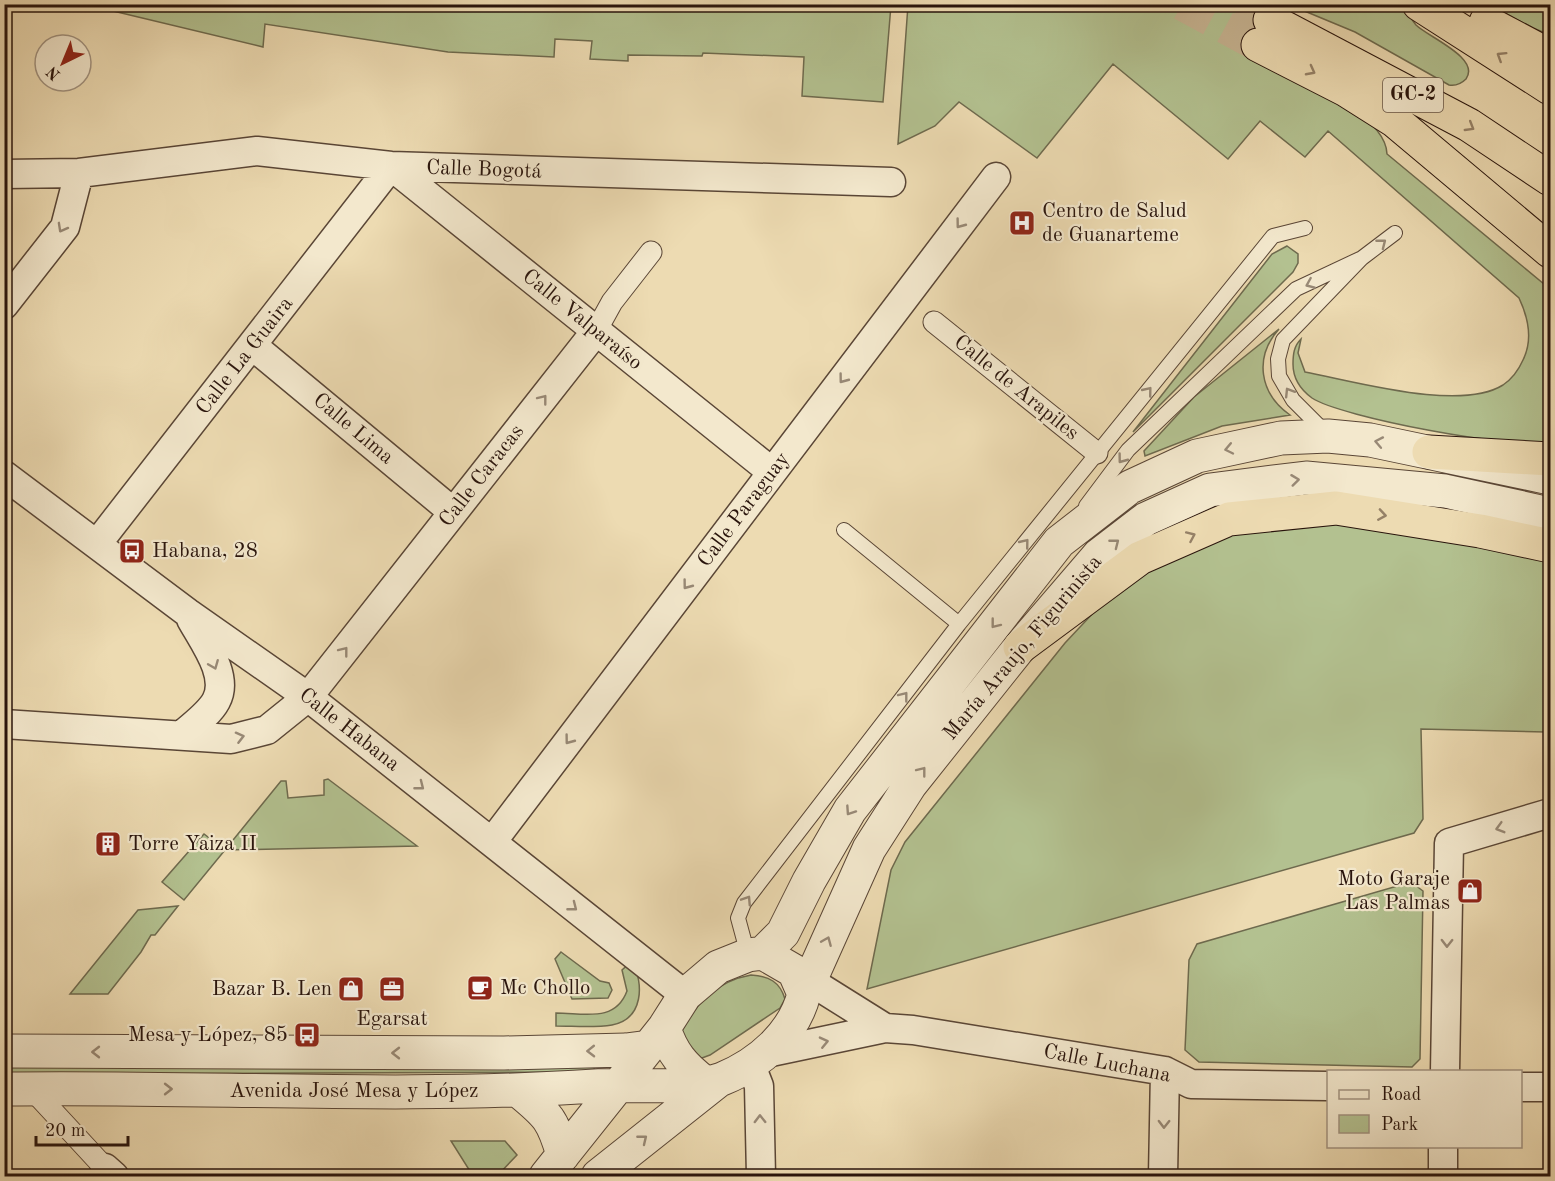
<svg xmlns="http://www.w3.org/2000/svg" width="1555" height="1181" viewBox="0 0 1555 1181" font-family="'Old Standard TT',serif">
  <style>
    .green { fill: #b3c190; stroke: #6e6a4e; stroke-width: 1.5 }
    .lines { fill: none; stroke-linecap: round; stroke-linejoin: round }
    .trunk-tunnel { stroke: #c6b391; stroke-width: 33; stroke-dasharray: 33 16; stroke-linecap: butt }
    .service-casing { stroke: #5a4636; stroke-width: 16 }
    .pedestrian-casing { stroke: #5a4636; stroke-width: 23 }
    .minor-casing { stroke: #5a4636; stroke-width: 31 }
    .tertiary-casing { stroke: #5a4636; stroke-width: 35 }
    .trunk-casing { stroke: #29140c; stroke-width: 35 }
    .service { stroke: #f3e8cd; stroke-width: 14 }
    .pedestrian { stroke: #f3e8cd; stroke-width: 21 }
    .minor { stroke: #f3e8cd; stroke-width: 28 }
    .tertiary { stroke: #f3e8cd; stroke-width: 33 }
    .trunk { stroke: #eddbb2; stroke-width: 33 }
    .oneway { stroke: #958167 }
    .oneway2 { stroke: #988976 }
    .labels { text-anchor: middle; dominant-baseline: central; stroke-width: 4.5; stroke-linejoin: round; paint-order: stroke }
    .shield { fill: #f3e8cd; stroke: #665446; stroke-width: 1.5 }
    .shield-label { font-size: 20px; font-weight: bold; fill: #29140c }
    .street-label { font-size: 21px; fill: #29140c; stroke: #f3e8cd }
    .poi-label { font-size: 21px; fill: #29140c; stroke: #f3e8cd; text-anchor: start }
  </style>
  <rect width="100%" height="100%" fill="#eddbb2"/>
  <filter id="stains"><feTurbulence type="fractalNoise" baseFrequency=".00333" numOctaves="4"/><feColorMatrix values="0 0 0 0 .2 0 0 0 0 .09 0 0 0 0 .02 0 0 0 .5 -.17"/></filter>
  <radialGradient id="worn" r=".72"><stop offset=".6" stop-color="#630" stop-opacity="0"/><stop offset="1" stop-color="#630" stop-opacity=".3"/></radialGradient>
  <path class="green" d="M88,5l803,-1v1l-8,97 -81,-6 2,-39 -101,-4 -1,3 -74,-1v6l-38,-2 2,-18 -37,-2 -1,18 -106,-5 -183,-28 -2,23z
    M908,5h369l-24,51c34,18 133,55 134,98l163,135v153c-30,9 -210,-25 -238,-44 -11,-8 -19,-19 -19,-34 0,-10 1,-18 8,-25l-3,14 7,19c49,9 155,40 198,13 9,-6 16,-16 20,-25 10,-20 5,-43 -4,-62l-191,-167 -23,26 -45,-36 -32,38 -115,-95 -76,94 -78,-56 -24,24 -37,18z
    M1290,5h114c3,7 7,14 12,20 12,12 65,33 50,54 -5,5 -11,7 -17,6l-94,-53z
    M1490,5h60v30l-17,-7z
    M1287,246l11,8v9l-5,9 -160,160 139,-178z
    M1279,329c-25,28 -20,64 11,86l-68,11 -77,30 -1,-5 50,-54z
    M1366,520l184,37v112h-4l-1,63 -124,-3 2,90 -9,14 -547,156 24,-119 14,-28 160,-199 61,-65 68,-33 55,-14z
    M328,779l89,67 -192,4 -41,50 -22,-18 42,-48 21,16 56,-69h5l2,17 36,-3v-15z
    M1411,882l12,9 -3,168 -8,8 -213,-5 -14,-12 4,-90 8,-16z
    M178,906l-23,29h-4l-10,17 -33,42h-38l68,-84z
    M561,952l39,29 9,2 3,7 -4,8 -36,1 -17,-40z
    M632,961c12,22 12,58 -20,64 -18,3 -38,1 -56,1v-13c28,0 59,10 71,-22l-5,-21z
    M751,975c18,1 29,7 34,24l-5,9 -70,47 -8,3 -8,-1 -13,-25c16,-30 36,-51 70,-57z
    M595,1066l-2,6 -588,2 -1,-7z
    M451,1141h54l12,14 -20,21h-24z"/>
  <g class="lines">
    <path class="trunk-tunnel" d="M1182,4l76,41
      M1240,4l30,16"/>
    <defs>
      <path id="service" d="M1325,432l-32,-32 -14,-24 -1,-17 5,-19 79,-82 33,-25
        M1086,506l42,-56 168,-161 66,-31
        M844,530l115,94
        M748,955l-10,-37 6,-15 215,-279 314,-388 32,-8"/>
      <path id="pedestrian" d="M934,322l163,131
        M596,331l16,-29 39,-50
        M31,1088l74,80"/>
      <path id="minor" d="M4,174l75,-1 178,-22 134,15 500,16
        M4,305l61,-78 14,-54
        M253,346l200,166
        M4,475l184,138 120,84 377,298
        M97,544l294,-378 381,306
        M4,724l227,15 36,-9 41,-33 288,-366
        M182,735c11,-10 27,-21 34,-34 14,-25 -13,-60 -25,-82
        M492,842l504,-665
        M794,971l91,57
        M766,1053l119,-25 28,2 252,41 26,13 137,2
        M750,1063l9,23 2,90
        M1445,1072l4,-229 101,-30
        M1520,1087h30
        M105,1168l9,8
        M1163,1176l2,-105
        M1443,1176v-30"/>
      <path id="tertiary" d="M763,953l20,-20 26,-52 41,-71 209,-268 71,-55 67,-31 84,-18 47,-2 42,4 180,38
        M664,1028c8,25 19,38 40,54
        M4,1051l500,2 122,-3 23,-3
        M4,1089c197,-3 395,10 591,-3 32,-2 99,4 127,-7 37,-15 72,-45 82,-85l65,-145 41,-64 110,-138 79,-92 47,-36 64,-29 96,-12 139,13 105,23
        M520,1092c28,23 33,28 43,63
        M546,1176l118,-148 21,-33 33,-28 30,-12 15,-2 31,18 10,23
        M598,1176l121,-96"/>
      <path id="trunk" d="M1419,4l131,84
        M1270,20l199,105 81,54
        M1486,22l64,34
        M1258,45l88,45 49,31 155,130
        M1429,452l121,7
        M1020,647l120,-89 89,-39 107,-11 144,23 70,15"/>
    </defs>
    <use href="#service" class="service-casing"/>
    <use href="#pedestrian" class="pedestrian-casing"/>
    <use href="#minor" class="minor-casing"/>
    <use href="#tertiary" class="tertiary-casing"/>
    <use href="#trunk" class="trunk-casing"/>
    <use href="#service" class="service"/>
    <use href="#pedestrian" class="pedestrian"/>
    <use href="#minor" class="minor"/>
    <use href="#tertiary" class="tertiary"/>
    <use href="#trunk" class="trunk"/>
  </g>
  <defs><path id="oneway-chevron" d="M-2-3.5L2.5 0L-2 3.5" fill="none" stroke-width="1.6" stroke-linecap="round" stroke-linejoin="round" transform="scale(1.5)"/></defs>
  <g class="oneway">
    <use href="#oneway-chevron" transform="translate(1501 56) rotate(-148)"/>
    <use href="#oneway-chevron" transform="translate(1311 71) rotate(28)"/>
    <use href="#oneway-chevron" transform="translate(1470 127) rotate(31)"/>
    <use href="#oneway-chevron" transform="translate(1382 515) rotate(9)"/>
    <use href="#oneway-chevron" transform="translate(1191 536) rotate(-24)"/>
  </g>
  <g class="oneway2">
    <use href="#oneway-chevron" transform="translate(960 224) rotate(127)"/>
    <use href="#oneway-chevron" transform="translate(62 228) rotate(119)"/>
    <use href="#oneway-chevron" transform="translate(1382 243) rotate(-38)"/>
    <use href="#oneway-chevron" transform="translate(1310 284) rotate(157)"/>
    <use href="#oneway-chevron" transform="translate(843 379) rotate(127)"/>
    <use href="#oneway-chevron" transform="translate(1148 391) rotate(-51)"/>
    <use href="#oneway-chevron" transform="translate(1289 392) rotate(-122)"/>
    <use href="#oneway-chevron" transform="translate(543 399) rotate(-52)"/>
    <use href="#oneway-chevron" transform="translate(1379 442) rotate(-169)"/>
    <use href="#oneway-chevron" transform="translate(1229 449) rotate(168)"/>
    <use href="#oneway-chevron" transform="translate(1122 459) rotate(127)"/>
    <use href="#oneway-chevron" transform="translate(1295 480) rotate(-7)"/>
    <use href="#oneway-chevron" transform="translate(1025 543) rotate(-51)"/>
    <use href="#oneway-chevron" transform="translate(1115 543) rotate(-38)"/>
    <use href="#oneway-chevron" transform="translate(687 585) rotate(127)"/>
    <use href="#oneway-chevron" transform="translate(995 624) rotate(128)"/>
    <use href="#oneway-chevron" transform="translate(344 651) rotate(-52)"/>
    <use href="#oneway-chevron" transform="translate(214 665) rotate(68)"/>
    <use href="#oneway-chevron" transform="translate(904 696) rotate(-52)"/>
    <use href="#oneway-chevron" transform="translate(240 737) rotate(-14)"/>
    <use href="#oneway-chevron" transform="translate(569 740) rotate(127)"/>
    <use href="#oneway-chevron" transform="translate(922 771) rotate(-52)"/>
    <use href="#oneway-chevron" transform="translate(420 786) rotate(38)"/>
    <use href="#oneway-chevron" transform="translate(850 811) rotate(124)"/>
    <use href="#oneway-chevron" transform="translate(1500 828) rotate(164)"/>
    <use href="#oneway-chevron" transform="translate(747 900) rotate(-57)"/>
    <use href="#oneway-chevron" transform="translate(573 907) rotate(38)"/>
    <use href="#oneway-chevron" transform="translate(827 941) rotate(-67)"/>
    <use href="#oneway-chevron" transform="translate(1447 943) rotate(91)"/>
    <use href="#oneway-chevron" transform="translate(824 1042) rotate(-13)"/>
    <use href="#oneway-chevron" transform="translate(591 1051) rotate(179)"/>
    <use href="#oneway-chevron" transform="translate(96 1052) rotate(-180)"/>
    <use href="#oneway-chevron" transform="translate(396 1053) rotate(-180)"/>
    <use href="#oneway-chevron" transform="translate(168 1089)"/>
    <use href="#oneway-chevron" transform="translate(760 1119) rotate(-91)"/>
    <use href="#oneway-chevron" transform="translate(1164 1124) rotate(91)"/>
    <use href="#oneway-chevron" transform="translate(643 1139) rotate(-39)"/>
  </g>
  <defs>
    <symbol id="hospital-square" viewBox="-11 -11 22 22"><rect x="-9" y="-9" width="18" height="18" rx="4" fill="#8f2418" stroke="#f3e8cd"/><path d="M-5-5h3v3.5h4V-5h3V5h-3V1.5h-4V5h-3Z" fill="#fff"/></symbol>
    <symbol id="bus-square" viewBox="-11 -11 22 22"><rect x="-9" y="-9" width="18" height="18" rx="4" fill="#8f2418" stroke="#f3e8cd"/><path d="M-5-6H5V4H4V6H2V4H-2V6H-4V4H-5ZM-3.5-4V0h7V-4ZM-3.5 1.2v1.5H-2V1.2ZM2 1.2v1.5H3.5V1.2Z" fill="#fff"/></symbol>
    <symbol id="building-square" viewBox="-11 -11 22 22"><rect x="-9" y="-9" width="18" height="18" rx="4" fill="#8f2418" stroke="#f3e8cd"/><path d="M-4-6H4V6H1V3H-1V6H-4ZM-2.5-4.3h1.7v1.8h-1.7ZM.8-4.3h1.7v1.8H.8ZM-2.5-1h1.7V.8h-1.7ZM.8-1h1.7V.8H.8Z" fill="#fff"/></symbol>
    <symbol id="shop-square" viewBox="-11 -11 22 22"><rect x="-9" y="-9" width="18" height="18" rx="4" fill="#8f2418" stroke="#f3e8cd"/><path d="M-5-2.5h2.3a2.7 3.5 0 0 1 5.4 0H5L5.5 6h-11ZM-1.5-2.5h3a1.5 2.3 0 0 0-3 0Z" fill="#fff"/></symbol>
    <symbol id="cafe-square" viewBox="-11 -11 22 22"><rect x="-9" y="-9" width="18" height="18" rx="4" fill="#8f2418" stroke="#f3e8cd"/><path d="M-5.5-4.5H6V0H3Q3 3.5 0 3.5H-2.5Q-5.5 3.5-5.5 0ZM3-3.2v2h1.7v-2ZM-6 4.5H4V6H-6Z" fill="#fff"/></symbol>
    <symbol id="office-square" viewBox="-11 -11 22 22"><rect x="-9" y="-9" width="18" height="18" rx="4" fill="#8f2418" stroke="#f3e8cd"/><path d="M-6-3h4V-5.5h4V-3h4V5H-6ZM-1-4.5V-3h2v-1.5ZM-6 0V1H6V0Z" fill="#fff"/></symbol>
  </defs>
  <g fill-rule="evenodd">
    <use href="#hospital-square" x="1007" y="208" width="30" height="30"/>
    <use href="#bus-square" x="117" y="536" width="30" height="30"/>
    <use href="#building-square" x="93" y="829" width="30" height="30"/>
    <use href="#shop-square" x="1455" y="876" width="30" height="30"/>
    <use href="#cafe-square" x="465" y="973" width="30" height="30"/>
    <use href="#shop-square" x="336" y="974" width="30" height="30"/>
    <use href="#office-square" x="377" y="974" width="30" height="30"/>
    <use href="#bus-square" x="292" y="1020" width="30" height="30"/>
  </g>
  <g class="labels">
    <rect class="shield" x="1383" y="78" width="60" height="34" rx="4.5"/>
    <g class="shield-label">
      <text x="1413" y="95">GC-2</text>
    </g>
    <g class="street-label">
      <text transform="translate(484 170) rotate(2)">Calle Bogotá</text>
      <text transform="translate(582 320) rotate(39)">Calle Valparaíso</text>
      <text transform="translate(245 356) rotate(-52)">Calle La Guaira</text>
      <text transform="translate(1016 388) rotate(39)">Calle de Arapiles</text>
      <text transform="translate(353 429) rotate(40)">Calle Lima</text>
      <text transform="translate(482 476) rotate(-52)">Calle Caracas</text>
      <text transform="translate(744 510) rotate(-53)">Calle Paraguay</text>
      <text transform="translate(1023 648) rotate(-50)">María Araujo, Figurinista</text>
      <text transform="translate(349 730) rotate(38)">Calle Habana</text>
      <text transform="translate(1107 1064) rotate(11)">Calle Luchana</text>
      <text x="354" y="1091">Avenida José Mesa y López</text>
    </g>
    <g class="poi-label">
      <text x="1042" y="211">Centro de Salud<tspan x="1042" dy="24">de Guanarteme</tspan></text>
      <text x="152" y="551">Habana, 28</text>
      <text x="128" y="844">Torre Yaiza II</text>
      <text x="1450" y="879" text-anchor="end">Moto Garaje<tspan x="1450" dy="24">Las Palmas</tspan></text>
      <text x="500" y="988">Mc Chollo</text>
      <text x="332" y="989" text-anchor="end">Bazar B. Len</text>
      <text x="392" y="1019" text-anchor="middle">Egarsat</text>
      <text x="288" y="1035" text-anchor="end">Mesa y López, 85</text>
    </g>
  </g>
  <rect width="1555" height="1181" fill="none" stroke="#eddbb2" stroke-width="24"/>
  <rect x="6" y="6" width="1543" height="1169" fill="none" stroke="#29140c" stroke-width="3"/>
  <rect x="12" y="12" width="1531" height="1157" fill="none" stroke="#29140c" stroke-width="1.5"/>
  <rect x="1327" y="1070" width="195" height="78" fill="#f3e8cd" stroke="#a29380" stroke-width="1.5"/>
  <rect x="1339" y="1090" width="30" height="9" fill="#f3e8cd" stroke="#a29380" stroke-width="1.5"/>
  <text x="1381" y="1100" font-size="18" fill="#29140c">Road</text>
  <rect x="1339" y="1115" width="30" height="18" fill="#b3c190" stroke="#a29380" stroke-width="1.5"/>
  <text x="1381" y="1130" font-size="18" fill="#29140c">Park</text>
  <g transform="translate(63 63) rotate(223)"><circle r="28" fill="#f3e8cd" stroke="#a29380" stroke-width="1.5"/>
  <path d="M0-4.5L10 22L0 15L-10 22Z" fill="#8f2418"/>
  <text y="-9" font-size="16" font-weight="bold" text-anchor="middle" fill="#29140c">N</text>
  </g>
  <path d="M36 1136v9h92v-9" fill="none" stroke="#29140c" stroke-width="3"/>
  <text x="45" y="1136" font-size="18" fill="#29140c" stroke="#f3e8cd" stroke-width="4.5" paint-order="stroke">20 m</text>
  <rect width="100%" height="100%" filter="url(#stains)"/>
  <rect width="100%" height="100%" fill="url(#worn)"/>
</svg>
